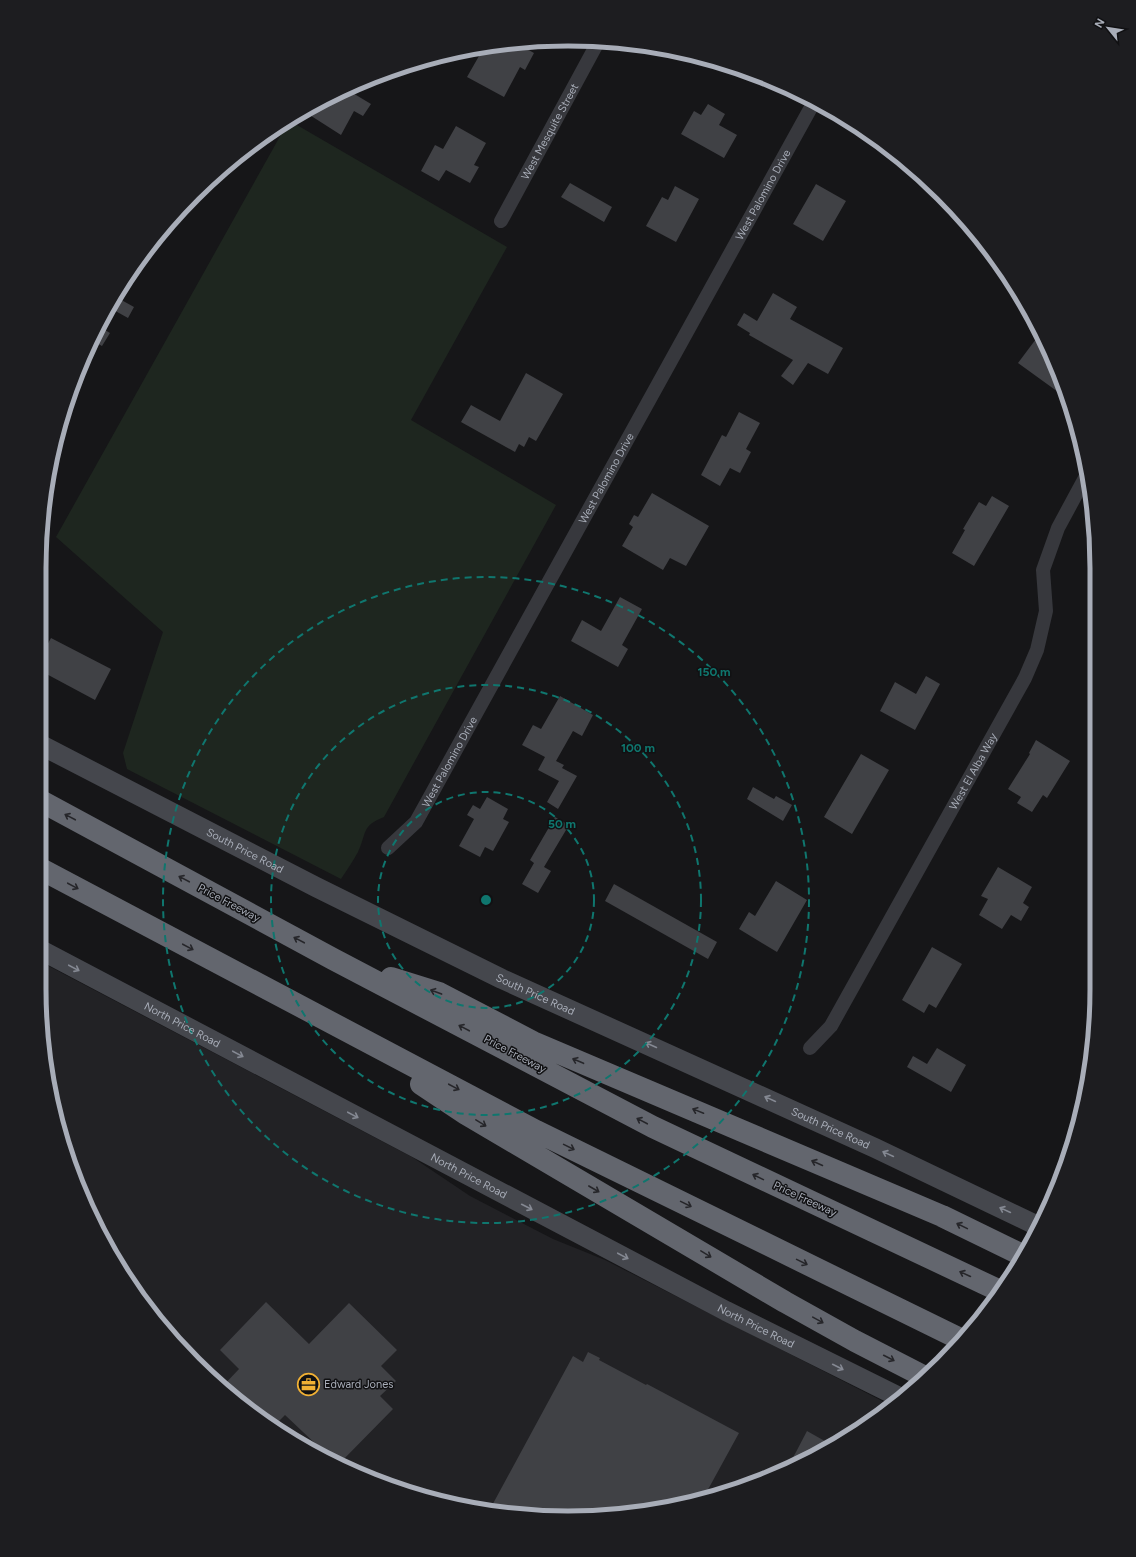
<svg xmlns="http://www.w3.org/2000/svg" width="1136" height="1557" viewBox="0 0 1136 1557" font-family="Figtree,sans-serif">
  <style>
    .built { fill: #222225 }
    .green { fill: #1e261f }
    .building { fill: #404145 }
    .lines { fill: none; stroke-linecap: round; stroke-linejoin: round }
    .minor { stroke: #37383d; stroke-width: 14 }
    .secondary { stroke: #45474d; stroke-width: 20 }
    .motorway { stroke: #63666e; stroke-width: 22 }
    .oneway { stroke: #26262a }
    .oneway2 { stroke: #858993 }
    .ring { fill: none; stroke: #0f766e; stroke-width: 2; stroke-dasharray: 7 5 }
    .labels { text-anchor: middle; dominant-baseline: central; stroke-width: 3; stroke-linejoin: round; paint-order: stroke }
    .street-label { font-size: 11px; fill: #a8adb8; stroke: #111113 }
    .poi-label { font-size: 11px; fill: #a8adb8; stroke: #111113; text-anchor: start }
    .rim { fill: none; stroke: #a8adb8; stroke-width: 5 }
    .centre { fill: #0f766e; stroke: #111113; stroke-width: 2 }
    .ring-label { font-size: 12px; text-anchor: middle; font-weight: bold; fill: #0f766e; stroke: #111113; stroke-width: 3; stroke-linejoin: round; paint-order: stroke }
  </style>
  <rect width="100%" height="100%" fill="#161618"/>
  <path class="built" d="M39,961l373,196 58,39 83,43 52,21 287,146 -121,72 -134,36 -138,-1 -101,-23 -64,-26 -115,-77 -91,-104 -35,-60 -36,-97 -18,-137z"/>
  <path class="green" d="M290,121l217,126 -96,173 145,85 -172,312c-23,9 -17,16 -26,35 -5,9 -11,18 -17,27l-214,-110 -4,-16 40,-121 -107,-95 232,-415z"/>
  <path class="building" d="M516,43l18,10 -9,17 -5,-3 -16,30 -37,-20 16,-28 7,3 2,-5 8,-1 8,4 3,-6z
    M346,89l25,15 -8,12 -9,-5 -13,24 -36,-23 29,-18z
    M708,104l17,10 -6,11 18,10 -13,23 -43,-24 13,-23 7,4z
    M456,126l30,17 -12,22 5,2 -9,16 -24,-13 -7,11 -18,-10 14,-26 8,4z
    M570,183l42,24 -8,15 -43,-25z
    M816,184l30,17 -23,40 -30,-17z
    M675,186l24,13 -23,43 -30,-16 16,-29 6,3z
    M773,293l24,14 -7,12 53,29 -15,26 -20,-11 -15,22 -12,-9 12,-16 -44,-25 1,-2 -13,-8 7,-12 13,8z
    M116,297l18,10 -6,11 -18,-10z
    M100,327l10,6 -8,13 -9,-5z
    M1039,335l18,30 8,32 -47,-34z
    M526,373l37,21 -27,47 -7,-4 -5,10 -5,-3 -4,8 -54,-30 10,-17 29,16z
    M739,412l21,11 -14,26 5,3 -11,21 -10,-5 -10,18 -19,-11 21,-40 4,2z
    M652,493l57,33 -23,40 -16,-8 -7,12 -41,-24 11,-19 -4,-3 5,-9 4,2z
    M992,496l17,10 -35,60 -22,-13 13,-23 -2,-1 16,-27 7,4z
    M620,597l22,12 -20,36 6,4 -10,18 -47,-26 11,-21 19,11z
    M51,638l60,31 -16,31 -56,-30v-10z
    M926,676l14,8 -25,46 -35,-19 15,-29 21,12z
    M560,696l33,19 -11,21 -9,-5 -17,30 8,4 -2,3 15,8 -19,33 -11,-7 12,-21 -21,-11 7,-13 -23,-12 11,-20 8,4z
    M1036,740l34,21 -23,37 -4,-3 -11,17 -15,-9 4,-6 -13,-8 22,-35 -1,-1z
    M861,754l28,16 -37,64 -28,-17z
    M753,787l21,12 2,-3 16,9 -9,16 -36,-22z
    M487,797l21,12 -5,10 6,3 -16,29 -8,-4 -5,10 -21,-11 15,-27 -7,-4 6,-10 7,4z
    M555,817l14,8 -25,42 7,4 -13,22 -16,-9 12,-21 -4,-3z
    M998,867l34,20 -9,16 6,4 -8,14 -10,-6 -9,14 -23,-14 9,-16 -7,-3z
    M776,881l31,19 -30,52 -38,-23 10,-17 6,4z
    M614,884l103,58 -9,17 -103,-58z
    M932,947l30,17 -26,44 -7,-4 -5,9 -22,-13z
    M937,1048l29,17 -15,27 -44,-25 6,-11 14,8z
    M266,1302l43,42 40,-41 48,47 -16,16 15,15 -16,15 13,13 -55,56 -53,-50 -9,9 -55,-36 18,-19 -19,-19z
    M588,1352l12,6 -1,2 47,25 1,-1 92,49 -34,62 -68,19 -138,-1 -10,-2 84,-155 10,6z
    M807,1431l23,13 -43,24 9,-16z"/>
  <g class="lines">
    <g class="minor">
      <path id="s1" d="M501,221l97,-179"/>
      <path id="s2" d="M388,848l28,-26 398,-720"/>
      <path id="s3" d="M810,1048l21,-22 194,-348 12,-28 9,-39 -3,-41 15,-42 28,-52"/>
    </g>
    <g class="secondary">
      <path id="s4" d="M39,744l277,143 186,92 373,169 165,79"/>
      <path id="s5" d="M39,949l687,362 175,87"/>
    </g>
    <path class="motorway" d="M39,800l294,159 320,168 347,164
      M39,868l497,263 424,208
      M391,978l48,15 94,49 409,174 80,39
      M421,1084l45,30 319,188 70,39 68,35"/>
  </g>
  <defs><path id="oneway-shaft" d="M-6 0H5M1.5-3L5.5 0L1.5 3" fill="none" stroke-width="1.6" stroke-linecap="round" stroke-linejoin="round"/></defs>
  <g class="oneway">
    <use href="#oneway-shaft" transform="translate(70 817) rotate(-152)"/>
    <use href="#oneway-shaft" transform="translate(184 879) rotate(-152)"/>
    <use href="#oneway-shaft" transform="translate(73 886) rotate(28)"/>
    <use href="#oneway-shaft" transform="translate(299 940) rotate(-152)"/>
    <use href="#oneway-shaft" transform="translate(188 947) rotate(28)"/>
    <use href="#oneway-shaft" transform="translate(436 992) rotate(-160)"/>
    <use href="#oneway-shaft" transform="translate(464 1028) rotate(-152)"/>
    <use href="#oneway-shaft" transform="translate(578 1061) rotate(-157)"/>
    <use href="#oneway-shaft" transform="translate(454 1087) rotate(28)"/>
    <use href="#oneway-shaft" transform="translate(698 1111) rotate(-158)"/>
    <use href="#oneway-shaft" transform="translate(642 1121) rotate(-152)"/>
    <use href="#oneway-shaft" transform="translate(481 1123) rotate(31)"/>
    <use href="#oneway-shaft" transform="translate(569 1147) rotate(26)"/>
    <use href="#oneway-shaft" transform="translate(817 1163) rotate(-156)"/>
    <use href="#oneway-shaft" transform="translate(758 1177) rotate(-154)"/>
    <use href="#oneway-shaft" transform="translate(594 1189) rotate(30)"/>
    <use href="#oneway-shaft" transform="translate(686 1204) rotate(26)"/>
    <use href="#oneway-shaft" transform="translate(962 1226) rotate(-154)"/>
    <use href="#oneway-shaft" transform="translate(706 1254) rotate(31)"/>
    <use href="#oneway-shaft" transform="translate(802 1262) rotate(26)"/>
    <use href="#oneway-shaft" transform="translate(965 1274) rotate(-155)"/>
    <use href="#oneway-shaft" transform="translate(818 1320) rotate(29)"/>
    <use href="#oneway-shaft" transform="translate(889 1358) rotate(27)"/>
  </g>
  <g class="oneway2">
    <use href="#oneway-shaft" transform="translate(74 968) rotate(28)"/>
    <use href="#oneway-shaft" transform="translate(651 1045) rotate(-156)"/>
    <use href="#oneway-shaft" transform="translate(238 1054) rotate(28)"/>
    <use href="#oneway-shaft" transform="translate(770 1099) rotate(-155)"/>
    <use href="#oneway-shaft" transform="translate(353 1115) rotate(28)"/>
    <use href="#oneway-shaft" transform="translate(888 1154) rotate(-155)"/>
    <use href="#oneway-shaft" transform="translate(527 1207) rotate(27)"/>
    <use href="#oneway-shaft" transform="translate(1005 1210) rotate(-155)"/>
    <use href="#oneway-shaft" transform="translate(623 1256) rotate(28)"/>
    <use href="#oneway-shaft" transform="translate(838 1367) rotate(27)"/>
  </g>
  <g class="ring">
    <circle cx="486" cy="900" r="108"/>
    <circle cx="486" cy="900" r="215"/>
    <circle cx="486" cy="900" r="323"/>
  </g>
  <defs>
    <symbol id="office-ring" viewBox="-11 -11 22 22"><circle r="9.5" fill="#111113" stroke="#f2b134" stroke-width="1.5"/><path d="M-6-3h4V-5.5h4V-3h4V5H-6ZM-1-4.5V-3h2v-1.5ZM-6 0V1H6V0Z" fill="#f2b134"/></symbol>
  </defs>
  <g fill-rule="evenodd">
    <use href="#office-ring" x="296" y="1372" width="25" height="25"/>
  </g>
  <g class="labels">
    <g class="street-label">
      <text stroke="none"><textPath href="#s1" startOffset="102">West Mesquite Street</textPath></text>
      <text stroke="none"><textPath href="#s2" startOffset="755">West Palomino Drive</textPath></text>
      <text stroke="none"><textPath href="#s2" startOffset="431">West Palomino Drive</textPath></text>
      <text stroke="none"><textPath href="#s2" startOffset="107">West Palomino Drive</textPath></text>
      <text stroke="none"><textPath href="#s3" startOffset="322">West El Alba Way</textPath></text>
      <text stroke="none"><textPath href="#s4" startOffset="232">South Price Road</textPath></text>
      <text transform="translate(229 903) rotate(28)">Price Freeway</text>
      <text stroke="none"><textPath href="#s4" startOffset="556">South Price Road</textPath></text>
      <text stroke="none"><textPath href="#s5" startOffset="162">North Price Road</textPath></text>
      <text transform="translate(515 1054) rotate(28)">Price Freeway</text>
      <text stroke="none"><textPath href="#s4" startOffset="880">South Price Road</textPath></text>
      <text stroke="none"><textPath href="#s5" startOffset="486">North Price Road</textPath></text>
      <text transform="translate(805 1199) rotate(25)">Price Freeway</text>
      <text stroke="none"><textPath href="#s5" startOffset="810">North Price Road</textPath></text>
    </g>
    <g class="poi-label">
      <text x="324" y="1384">Edward Jones</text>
    </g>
  </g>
  <path d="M0 0H1136V1557H0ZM568 46H568A522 522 0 0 1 1090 568V989A522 522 0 0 1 568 1511H568A522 522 0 0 1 46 989V568A522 522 0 0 1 568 46Z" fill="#1d1d20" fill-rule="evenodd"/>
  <path class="rim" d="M568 46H568A522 522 0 0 1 1090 568V989A522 522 0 0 1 568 1511H568A522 522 0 0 1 46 989V568A522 522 0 0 1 568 46Z"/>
  <circle cx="486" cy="900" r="6" class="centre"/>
  <g class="ring-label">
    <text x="714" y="676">150 m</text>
    <text x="638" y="752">100 m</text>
    <text x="562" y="828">50 m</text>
  </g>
  <g transform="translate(1108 28) rotate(300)" stroke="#111113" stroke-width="3" paint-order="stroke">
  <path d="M0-3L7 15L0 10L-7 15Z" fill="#a8adb8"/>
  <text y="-6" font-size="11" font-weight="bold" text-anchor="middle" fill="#a8adb8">N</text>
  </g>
</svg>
